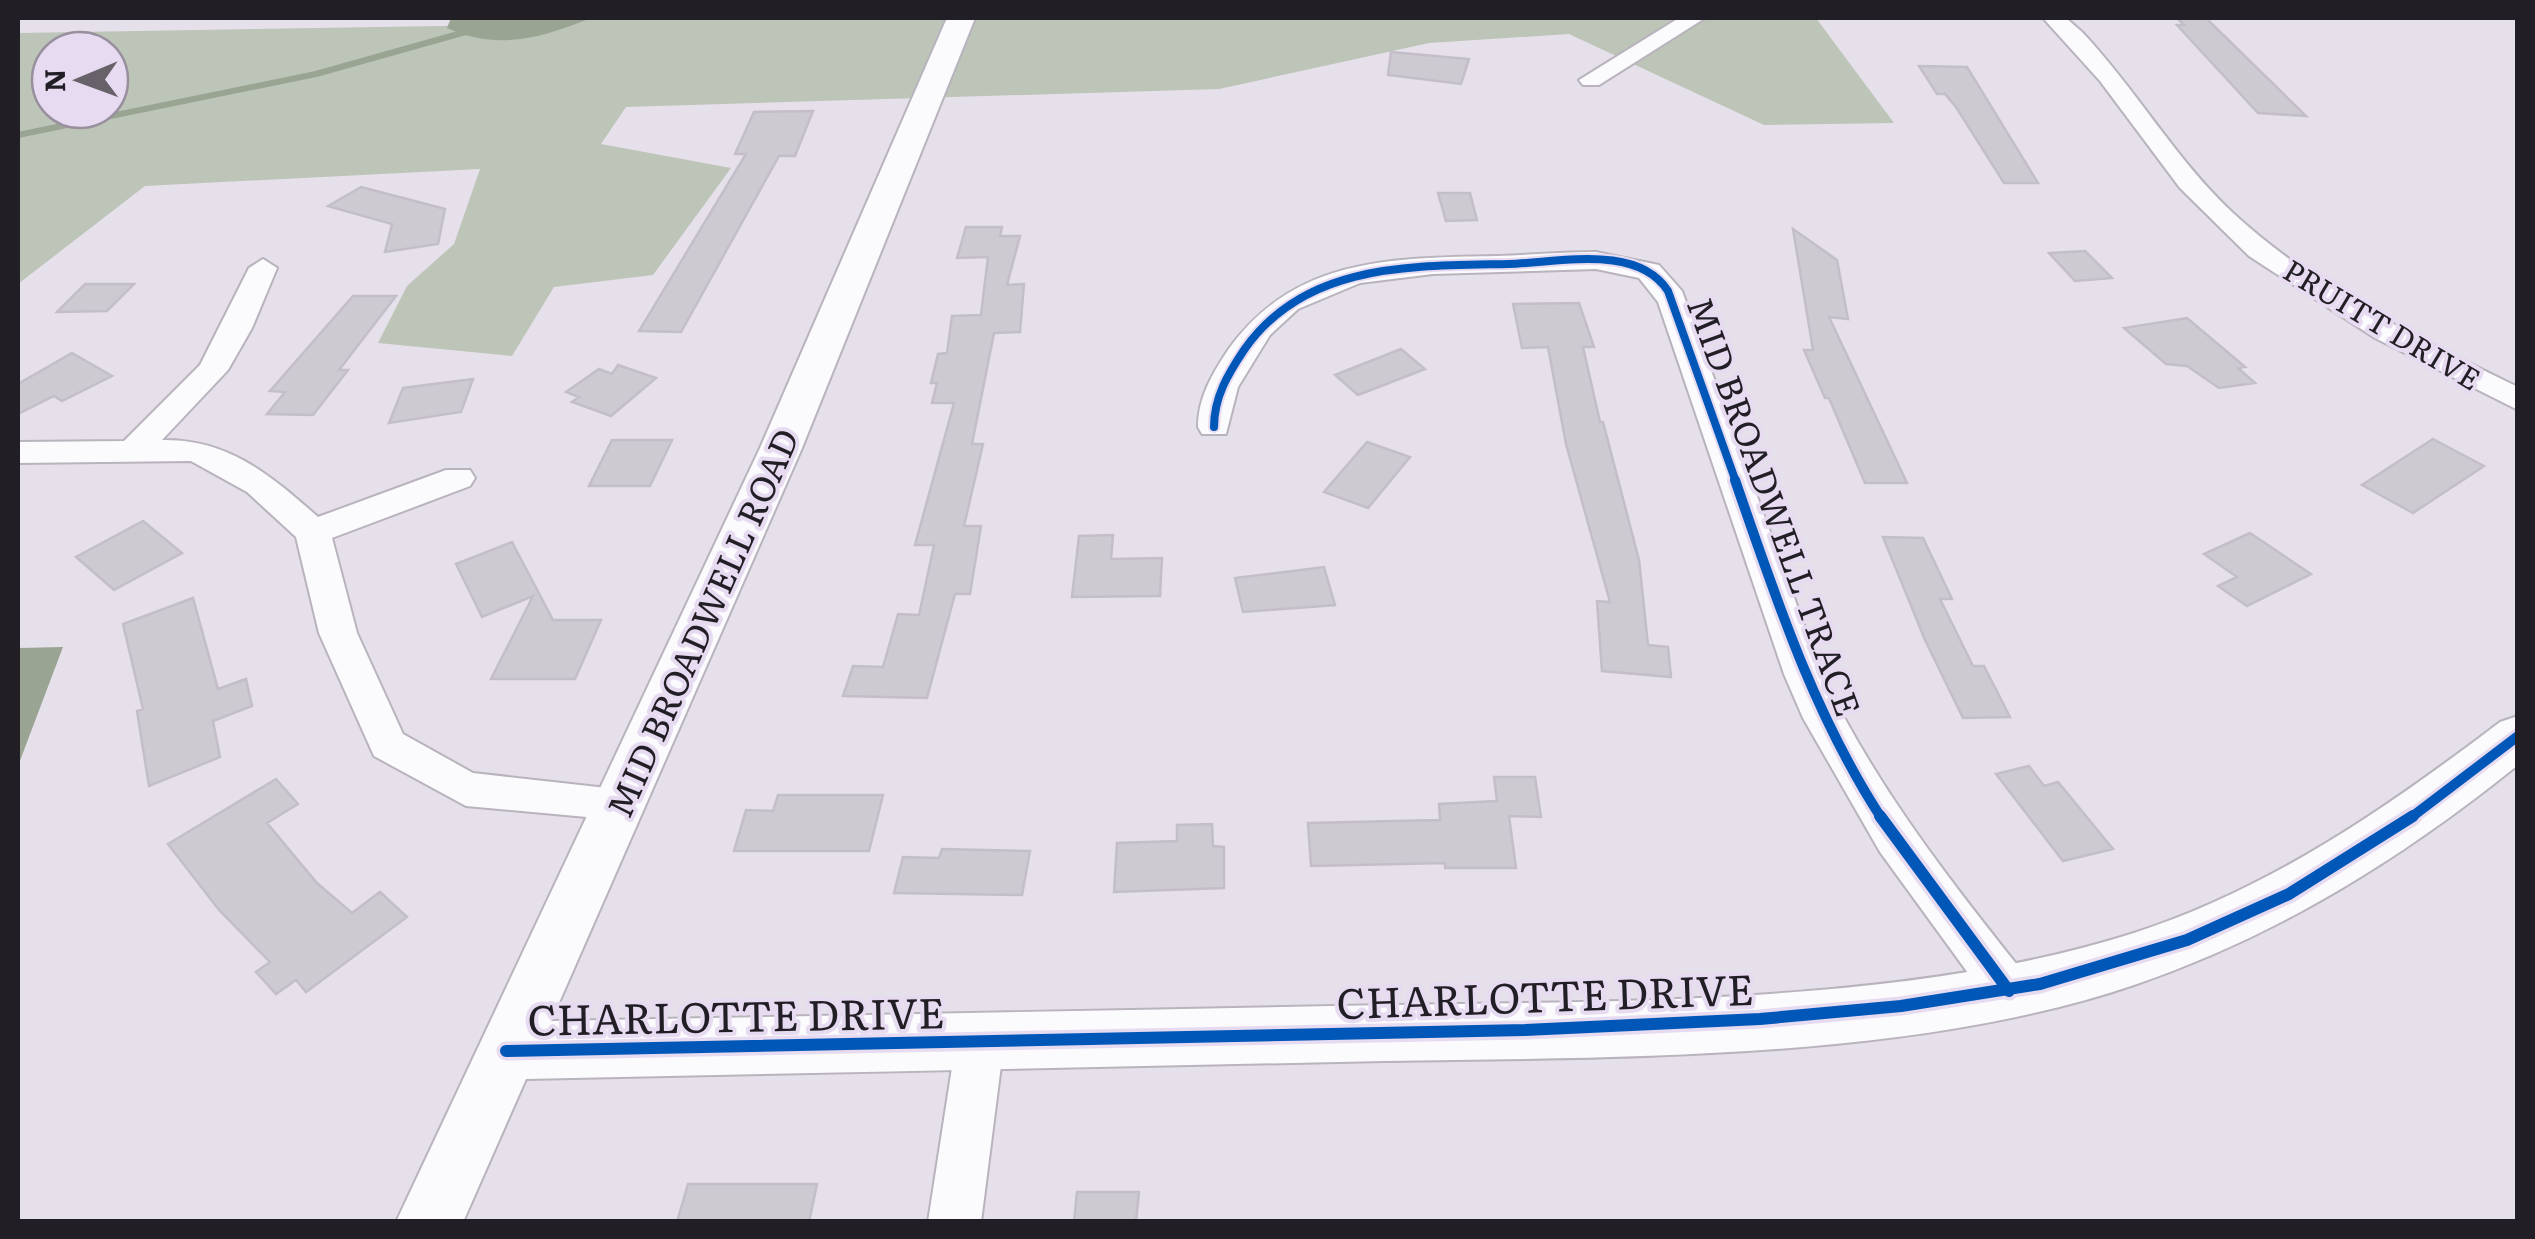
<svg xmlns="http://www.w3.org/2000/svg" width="2535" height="1239" viewBox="0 0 2535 1239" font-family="Literata,serif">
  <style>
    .forest { fill: #bdc4b8; fill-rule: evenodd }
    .water { fill: #9aa492 }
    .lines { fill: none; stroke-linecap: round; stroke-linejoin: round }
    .stream { stroke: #9aa492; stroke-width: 6 }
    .building { fill: #cecad2; stroke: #c3bec7; stroke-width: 2.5 }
    .minor-casing { stroke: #b8b3bc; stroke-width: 4 }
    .tertiary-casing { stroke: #b8b3bc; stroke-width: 4 }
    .minor { fill: #fbfafc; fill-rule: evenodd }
    .tertiary { fill: #fbfafc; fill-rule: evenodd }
    .cycleway-far2-casing { stroke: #e6dbf0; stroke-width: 12 }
    .cycleway-far1-casing { stroke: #e6dbf0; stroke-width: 16 }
    .cycleway-casing { stroke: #e6dbf0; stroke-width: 19 }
    .cycleway-far2 { stroke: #0057b8; stroke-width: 8 }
    .cycleway-far1 { stroke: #0057b8; stroke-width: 10 }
    .cycleway { stroke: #0057b8; stroke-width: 12 }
    .labels { text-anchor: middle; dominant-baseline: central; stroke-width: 8; stroke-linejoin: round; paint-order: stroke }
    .far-street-label { font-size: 30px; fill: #221e25; stroke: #e6dbf0 }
    .street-label { font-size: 35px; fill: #221e25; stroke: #e6dbf0 }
    .near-street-label { font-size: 42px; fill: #221e25; stroke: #e6dbf0 }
  </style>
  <rect width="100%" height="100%" fill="#e6e0eb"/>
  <path class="forest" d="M520,18h1296l78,105 -130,2 -195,-91 -140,9 -210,46 -593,18 -25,37 130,24 -78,107 -99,12 -42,69 -134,-13 29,-57 47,-42 26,-75 -335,17 -127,98v-251l483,-8zM50,50h60v60h-60z"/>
  <path class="water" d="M451,18h140c-50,20 -93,33 -144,10z
    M63,647l-45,119v-118z"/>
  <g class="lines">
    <path class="stream" d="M18,135l298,-61 153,-43"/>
  </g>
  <path class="building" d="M2177,18h29l100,98 -48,-3 -81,-88h7z
    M1391,52l78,7 -8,25 -73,-9z
    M1919,66l48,1 71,116h-34l-48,-76 -11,-13h-8z
    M813,111l-18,45h-16l-98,176 -42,-1 107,-177h-11l19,-42z
    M361,187l84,22 -7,35 -53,8 7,-28 -64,-18z
    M1438,193h32l7,27 -31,1z
    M966,227h36l-2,9h20l-13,49 17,-1 -4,48 -26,1 -22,111h11l-19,82h17l-11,68h-15l-28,104 -84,-2 10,-30 30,1 15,-53 21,1 15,-70h-19l39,-142h-22l5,-20h-6l7,-29 9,-1 5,-37 29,-1 7,-58 -31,1z
    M1793,229l44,31 11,59 -19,-2 78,166h-42l-36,-85h-4l-21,-48h9z
    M2085,251l27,27 -37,3 -26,-28z
    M85,284h49l-27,27 -50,1z
    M353,296h43l-57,74h9l-35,45 -46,-1 18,-22 -15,-1z
    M1579,303l15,44h-11l17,75h3l36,138 9,85 20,2 3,30 -69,-6 -5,-70 13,1 -44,-158 -18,-97 -26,1 -9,-44z
    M2187,318l58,49 -7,1 17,15 -36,5 -32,-22 -21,-2 -42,-36z
    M1401,349l24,20 -67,26 -23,-20z
    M72,353l40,23 -50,25 -8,-5 -36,18v-30z
    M618,365l38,13 -45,38 -39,-14 7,-5 -13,-5 33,-23 13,5z
    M473,379l-12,33 -72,11 14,-35z
    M2433,439l51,27 -71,47 -51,-28z
    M612,440h60l-22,46h-61z
    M1367,442l43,15 -42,51 -44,-16z
    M143,521l39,32 -68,37 -38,-33z
    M2250,533l61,41 -64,32 -29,-20 19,-9 -33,-23z
    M1113,535l-2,24 51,-1 -2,38 -88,1 7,-61z
    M1883,537l40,1 29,61h-12l33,67h11l26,51 -47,1 -38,-78z
    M512,542l41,78h48l-26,59h-84l42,-83 -51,21 -26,-53z
    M1324,567l11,38 -92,7 -8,-34z
    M193,598l25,91 28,-10 6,27 -39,15 7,36 -71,29 -12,-75 6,-2 -20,-85z
    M2029,766l15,20 14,-4 55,67 -50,12 -67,-87z
    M1494,777h41l6,40 -32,-1 7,52h-71v-5l-134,3 -3,-43 132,-3 -1,-16 58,-3z
    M276,779l22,25 -31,19 50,60 35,30 28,-21 27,25 -101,75 -10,-12 -20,14 -20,-22 14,-10 -51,-52 -51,-66z
    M778,795h105l-14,56h-135l12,-41 27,1z
    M1212,824l1,22 11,1v41l-110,4 3,-49 60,-2v-16z
    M942,849l88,2 -8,44 -128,-2 9,-36 36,1z
    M688,1184h129l-8,38h-132z
    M1077,1192h62l-3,30h-62z"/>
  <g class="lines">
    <defs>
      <path id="minor" d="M1679,18h26l-106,67h-16l-4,-5z
        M2043,18h23l16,14c54,57 93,127 151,181 82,76 185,125 285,174v23l-143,-72 -126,-82 -69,-68 -80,-107z
        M1596,252l63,13 23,26 140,383c53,111 127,206 204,302l7,15 -7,15 -17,6 -17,-6 -112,-154 -77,-134 -19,-44 -126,-372 -19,-24 -43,-9 -163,5 -73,9 -62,26 -28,26 -32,52 -12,47h-24l-4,-7c0,-29 14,-53 30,-77 66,-93 164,-92 268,-94 33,-1 66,-4 100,-4z
        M263,259l14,9 -25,60 -24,42 -66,70c67,-1 108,35 156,77l128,-47h24l5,8 -5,8 -138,52 25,95 46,101 70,39 161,18 6,12 -6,12 -15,5 -153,-14 -92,-50 -55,-123 -23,-96 -49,-45 -56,-31 -173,2v-21l106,-1 76,-76 49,-97z
        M980,1020l17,6 7,16 -23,180h-53l28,-180 7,-16z"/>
      <path id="tertiary" d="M947,18h28l-173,430 -251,573c280,-5 560,-11 840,-16 232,-4 522,-1 743,-72 136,-44 253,-125 366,-211l18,-6v49c-118,95 -241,171 -384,220 -222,76 -516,72 -749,76 -287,6 -573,12 -859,18l-63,143h-67l364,-774z"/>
    </defs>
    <use href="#minor" class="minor-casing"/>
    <use href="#tertiary" class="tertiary-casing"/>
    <use href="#minor" class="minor"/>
    <use href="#tertiary" class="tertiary"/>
    <defs>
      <path id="cycleway-far2" d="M1214,427c0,-30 14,-53 30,-77 61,-88 168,-84 265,-86 48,-1 128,-21 159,27l68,191"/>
      <path id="cycleway-far1" d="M1735,480c41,118 78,233 147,339
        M2409,819l109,-83"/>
      <path id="cycleway" d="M1880,816l129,175
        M506,1051l1019,-21 235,-11 141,-13 139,-22 147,-44 102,-46 124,-78"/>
    </defs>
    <use href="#cycleway-far2" class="cycleway-far2-casing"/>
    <use href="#cycleway-far1" class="cycleway-far1-casing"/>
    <use href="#cycleway" class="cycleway-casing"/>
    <use href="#cycleway-far2" class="cycleway-far2"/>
    <use href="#cycleway-far1" class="cycleway-far1"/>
    <use href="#cycleway" class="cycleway"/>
  </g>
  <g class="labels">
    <g class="far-street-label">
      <text transform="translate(2383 323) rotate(31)">PRUITT DRIVE</text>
    </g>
    <g class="street-label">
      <text transform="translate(1776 506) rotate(70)">MID BROADWELL TRACE</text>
      <text transform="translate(701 622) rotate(-66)">MID BROADWELL ROAD</text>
    </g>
    <g class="near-street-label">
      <text transform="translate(1545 994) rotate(-2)">CHARLOTTE DRIVE</text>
      <text transform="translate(736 1014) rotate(-1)">CHARLOTTE DRIVE</text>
    </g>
  </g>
  <rect width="2535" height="1239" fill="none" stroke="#221e25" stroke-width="40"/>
  <g transform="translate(80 80) rotate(269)"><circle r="48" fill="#e6dbf0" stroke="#988f9f" stroke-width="2.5"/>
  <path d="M0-8L18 38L0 25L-18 38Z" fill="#67626a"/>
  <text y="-15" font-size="28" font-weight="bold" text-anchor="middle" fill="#221e25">N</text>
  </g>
</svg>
